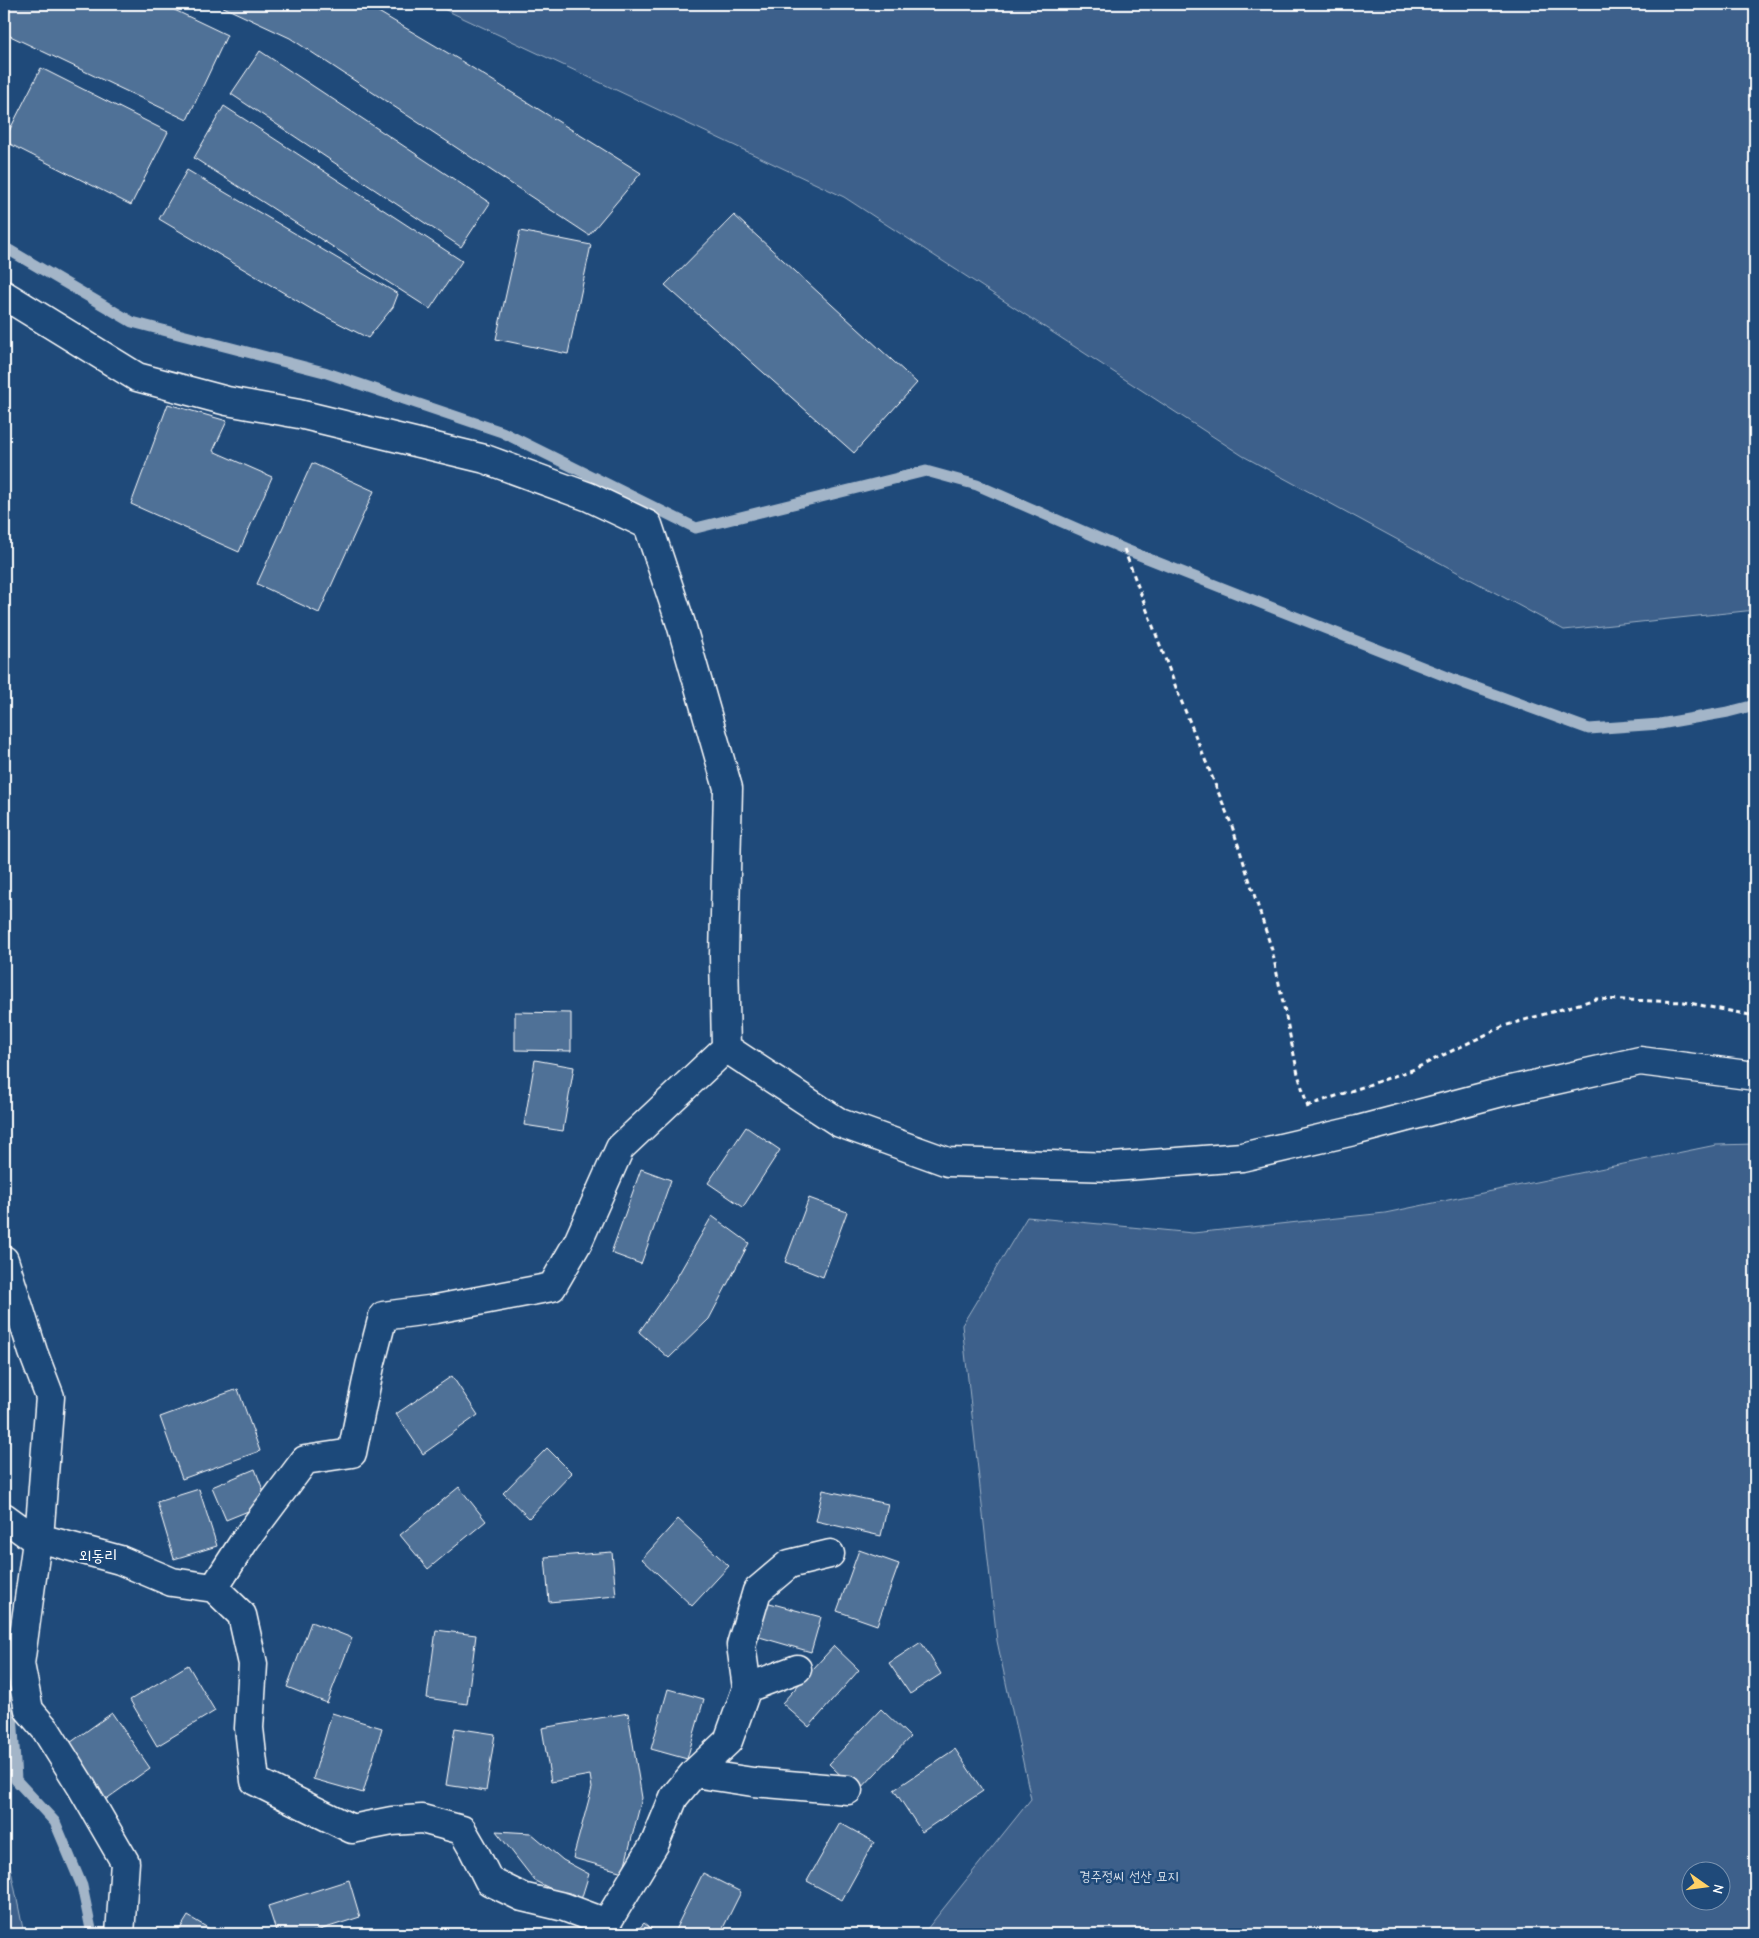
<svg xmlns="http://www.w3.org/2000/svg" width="1759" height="1938" viewBox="0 0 1759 1938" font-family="'Comic Neue','Poor Story',sans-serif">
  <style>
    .green { fill: #3c618b; stroke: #9eb0c5; fill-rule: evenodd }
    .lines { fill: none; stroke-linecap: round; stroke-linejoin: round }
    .stream { stroke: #a3b5c8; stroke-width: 11 }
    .building { fill: #507197; stroke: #fff }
    .street-casing { stroke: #fff; stroke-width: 31 }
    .path { stroke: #fff; stroke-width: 3; stroke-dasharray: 5 4; stroke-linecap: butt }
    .street { stroke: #1f4a7a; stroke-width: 28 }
    .labels { text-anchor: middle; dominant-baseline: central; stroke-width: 5; stroke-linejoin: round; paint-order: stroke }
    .park-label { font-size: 14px; fill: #d8dfe8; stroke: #1f4a7a }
    .quarter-label { font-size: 16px; fill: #fff; stroke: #1f4a7a }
  </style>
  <rect width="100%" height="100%" fill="#1f4a7a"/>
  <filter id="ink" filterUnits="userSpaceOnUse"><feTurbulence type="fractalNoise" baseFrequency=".02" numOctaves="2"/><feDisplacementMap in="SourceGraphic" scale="10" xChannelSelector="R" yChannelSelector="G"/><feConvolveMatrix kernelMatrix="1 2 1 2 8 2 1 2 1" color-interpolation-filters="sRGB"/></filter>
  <g filter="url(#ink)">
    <path class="green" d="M433,4h1322v606l-191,20 -321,-174 -399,-259z
      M1755,1144v790h-832l108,-135 -34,-158 -35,-316 65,-108 166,16 192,-20 331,-68zM1692,1870h30v30h-30z
      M4,1836l20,98h-20z"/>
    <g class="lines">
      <path class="stream" d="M4,247l128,75 192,50 178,60 194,96 230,-57 51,14 147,64 339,134 126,46 71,-5 68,-12 27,-7
        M12,1711l4,69 39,42 27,64 10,48"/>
    </g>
    <path class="building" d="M4,4h158l65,31 -40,85 -183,-87z
      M217,4h148l93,55 183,114 -52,62 -299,-197z
      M260,51l230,152 -29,44 -230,-153z
      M41,68l127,64 -37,73 -127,-64z
      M224,106l238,155 -32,48 -236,-151z
      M187,170l211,124 -5,13 -25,31 -57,-29 -152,-90z
      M734,215l183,168 -63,70 -189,-168z
      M520,231l71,14 -23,109 -72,-15z
      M168,404l59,17 -14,30 59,26 -33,75 -108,-48z
      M312,463l62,28 -55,122 -62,-29z
      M515,1012l56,1v38l-56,-1z
      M535,1060l39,7 -11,64 -39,-6z
      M746,1127l34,23 -37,57 -35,-24z
      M641,1169l30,11 -30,84 -30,-11z
      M809,1198l38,14 -24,65 -38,-15z
      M712,1216l37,27 -40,76 -40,39 -30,-26 34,-48z
      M452,1376l26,39 -55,39 -27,-40z
      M238,1389l22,62 -78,28 -22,-62z
      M547,1448l25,25 -43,45 -26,-25z
      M255,1469l13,34 -42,17 -14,-33z
      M459,1487l27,34 -58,48 -28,-34z
      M199,1489l18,57 -43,13 -17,-57z
      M823,1490l65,14 -7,32 -65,-15z
      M678,1519l51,47 -37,40 -50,-47z
      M859,1550l40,14 -22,61 -40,-14z
      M612,1552l4,44 -67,6 -4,-45z
      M766,1602l55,15 -10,35 -55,-16z
      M311,1622l41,16 -25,65 -40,-16z
      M436,1630l40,5 -9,69 -40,-6z
      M921,1642l20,32 -31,20 -21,-31z
      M834,1646l25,24 -50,57 -27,-24z
      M188,1665l27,46 -58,35 -27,-46z
      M668,1689l36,10 -17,60 -36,-10z
      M881,1709l29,28 -52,55 -29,-28z
      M112,1713l38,55 -45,32 -38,-55z
      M332,1713l50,15 -19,65 -50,-14z
      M628,1713l14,85 -19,74 -50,-14 19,-70 -2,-13 -39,7 -9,-54z
      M455,1728l40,6 -9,57 -40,-6z
      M955,1749l28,42 -61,41 -28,-42z
      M840,1823l34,19 -32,58 -35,-19z
      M496,1831l35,2 32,27 26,14 -9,29 -45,-22z
      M703,1873l38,19 -21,42h-36l-9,-4z
      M349,1880l11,37 -53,17h-30l-9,-28z
      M188,1916l30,18h-41z
      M644,1923l14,11h-24z"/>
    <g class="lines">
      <defs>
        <path id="street" d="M4,295l133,82 90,24 72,13 186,45 104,38 59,28 33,99 47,164 -4,168 2,92 -106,100 -42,94 -26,45 -116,22 -53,7 -13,50 -18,87 -47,7 -60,80 -31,48
          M726,1048l114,75 108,39 165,5 129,-10 116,-27 144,-38 138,-31 115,15
          M4,1260l29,92 17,45 -11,141
          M4,1517l33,24
          M37,1541l2,-3 81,22 52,22 42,6 28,27 11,49 -4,64 6,53 97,48 40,-8 30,-2 40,11 11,19 16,32 33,16 42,10 43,16
          M37,1541l-17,123 9,46 17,20 35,56 44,76 -5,72
          M747,1688l50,-19
          M694,1773l34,-32 19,-53 -6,-43 16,-54 32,-27 41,-10
          M600,1934l55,-91 19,-46 20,-24 59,9 95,8"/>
      </defs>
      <use href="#street" class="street-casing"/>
      <path class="path" d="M1124,549l54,144 54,133 40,124 26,124 10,34
        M1307,1106l105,-36 92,-44 92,-27 88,3 71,14"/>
      <use href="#street" class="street"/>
    </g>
  </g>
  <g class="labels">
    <g class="park-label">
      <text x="1129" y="1876">경주정씨 선산 묘지</text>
    </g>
    <g class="quarter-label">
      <text x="98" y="1556">외동리</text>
    </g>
  </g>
  <rect width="1759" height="1938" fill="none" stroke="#1f4a7a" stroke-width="20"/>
  <rect x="10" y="10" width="1739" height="1918" fill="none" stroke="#fff" stroke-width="2" filter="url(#ink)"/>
  <g transform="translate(1706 1886) rotate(104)"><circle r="24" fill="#1f4a7a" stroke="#7992af"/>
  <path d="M0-4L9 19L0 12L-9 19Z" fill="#ffd166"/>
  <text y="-8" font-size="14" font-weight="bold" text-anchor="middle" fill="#ffffff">N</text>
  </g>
</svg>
